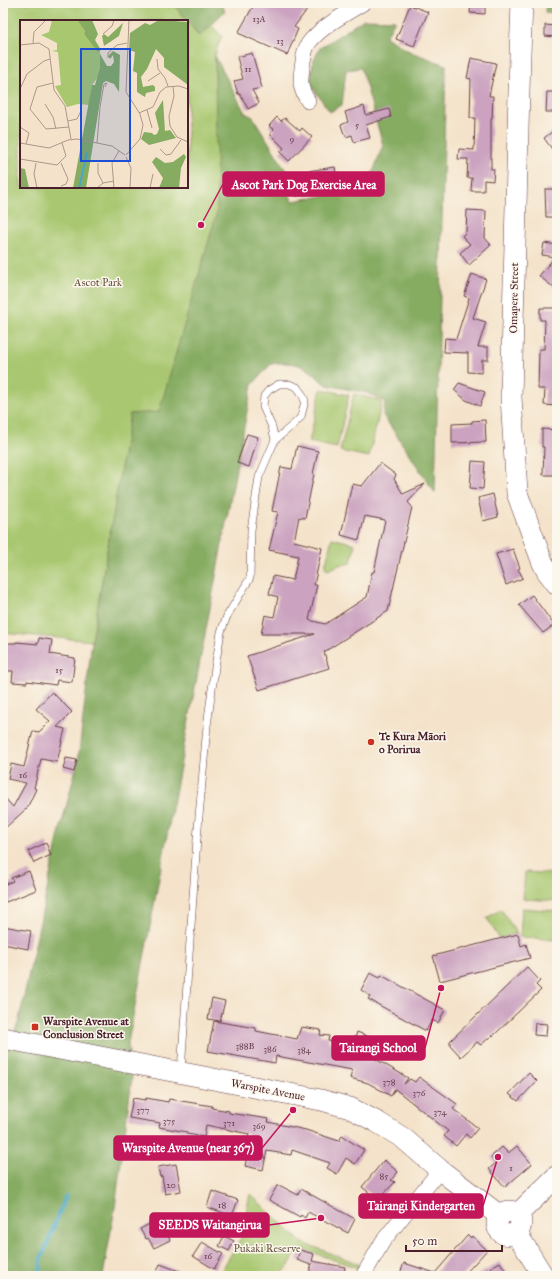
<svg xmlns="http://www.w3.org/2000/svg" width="560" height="1279" viewBox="0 0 560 1279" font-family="'IM FELL Great Primer',serif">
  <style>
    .green { fill: #a8c76f; stroke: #79734d; fill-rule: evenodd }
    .forest { fill: #86ac62; stroke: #686646 }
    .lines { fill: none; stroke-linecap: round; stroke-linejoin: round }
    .stream { stroke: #48a8c7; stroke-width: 4 }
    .building { fill: #cba2c0 }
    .service-casing { stroke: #643c43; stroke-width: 8 }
    .minor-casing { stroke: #643c43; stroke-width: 16 }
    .secondary-casing { stroke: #643c43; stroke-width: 22 }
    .service { stroke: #fff; stroke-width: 7 }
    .minor { stroke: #fff; stroke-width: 15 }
    .secondary { stroke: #fff; stroke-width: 21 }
    .poi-dot { fill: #c8321e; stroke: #fbf7ec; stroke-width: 1.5 }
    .labels { text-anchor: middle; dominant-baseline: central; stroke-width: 3; stroke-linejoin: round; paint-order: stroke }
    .number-label { font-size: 9px; fill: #6a4050 }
    .park-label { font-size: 11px; fill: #66513f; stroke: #fbf7ec }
    .street-label { font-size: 11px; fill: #4a1f2b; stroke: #fbf7ec }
    .poi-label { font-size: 11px; font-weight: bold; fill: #4a1f2b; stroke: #fbf7ec; text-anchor: start }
    .inset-river { fill: none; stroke: #48a8c7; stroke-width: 2 }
    .inset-road { fill: none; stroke: #b0958a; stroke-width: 1 }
    .view { fill: #1d4ed8; fill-opacity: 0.15; stroke: #1d4ed8; stroke-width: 2 }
    .inset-edge { fill: none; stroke: #4a1f2b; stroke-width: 2 }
    .leader { fill: none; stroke: #c2185b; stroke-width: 1.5 }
    .callout-dot { fill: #c2185b; stroke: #fbf7ec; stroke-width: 1.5 }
    .callout { fill: #c2185b; stroke: #c2185b; stroke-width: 1.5 }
    .callout-label { font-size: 12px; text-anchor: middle; font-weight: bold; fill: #fff }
  </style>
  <rect width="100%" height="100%" fill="#fbf7ec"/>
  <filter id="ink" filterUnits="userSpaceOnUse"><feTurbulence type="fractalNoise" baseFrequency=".025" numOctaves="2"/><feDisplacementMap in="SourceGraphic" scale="8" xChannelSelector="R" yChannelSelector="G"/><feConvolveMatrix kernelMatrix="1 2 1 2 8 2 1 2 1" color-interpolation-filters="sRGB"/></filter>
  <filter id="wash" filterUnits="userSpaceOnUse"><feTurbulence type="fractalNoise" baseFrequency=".012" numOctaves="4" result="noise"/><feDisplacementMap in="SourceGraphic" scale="16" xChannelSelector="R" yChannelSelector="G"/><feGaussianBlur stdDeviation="0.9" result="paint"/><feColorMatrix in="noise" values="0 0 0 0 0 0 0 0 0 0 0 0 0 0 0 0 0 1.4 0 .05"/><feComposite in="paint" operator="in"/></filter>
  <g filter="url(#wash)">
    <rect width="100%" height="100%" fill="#f4e3ca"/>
    <path class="green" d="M3,3h170l26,33 12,-11 11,11 -5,12 -2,8 1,70 27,137 -84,150 -29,1 -38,227 -89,-8zM21,21h166v166h-166z
      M321,389l28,6 -12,53 -28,-6z
      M354,394l28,7 -13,56 -29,-6z
      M332,538l23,6 -4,19 -12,2 -11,5 -3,-3z
      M525,872l32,2v27l-34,-2z
      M522,908l35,3v29l-37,-3z
      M501,909l16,25 -18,4 -12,-20z
      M250,1194l51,48 58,22 -1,4 -59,-20 -11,19 -8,9h-62l23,-38z"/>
    <path class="forest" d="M173,3h47l5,8 -26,25z
      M546,3h11v13l-12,-4z
      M364,19l31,1 -9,17 25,15 35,13 -11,428 -52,-78 2,-14 -18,-8 -40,-8c-6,-3 -9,-8 -14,-12 -14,-11 -27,-11 -42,-9l-19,21 -124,658 4,35 -17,129 -12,69h-100v-220l15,-32 41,-190 19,-73 14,-120 38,-227 29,-2 58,-200 -2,-156 30,57 8,4 32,52 5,27 3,5 56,-10 24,-19 10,-27 -22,-77 -15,2 -4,35 -12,7 -20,-28 3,-22 7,-14z"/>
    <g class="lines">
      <path class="stream" d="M40,1276l1,-17 25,-63"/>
    </g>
    <g id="blocks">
      <path class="building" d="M255,3h57l-18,24 4,2 -11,26 -49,-22z
        M471,3h14v11l-15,-1z
        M410,5l18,7 -14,34 -18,-7z
        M545,25l12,1v11l-12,-1z
        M252,53l10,35 -10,2 7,13 -11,6 -8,-15h-2l-4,-13 9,-2 -6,-22z
        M471,58l25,5 -7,33h4l-1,23h-1v50h3l-1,12 -9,-1v11h-13l1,-13h-5l1,-19h-10l1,-10 15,1 1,-32h-5l1,-39 -4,-1z
        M547,92h10v20h-11z
        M364,106l2,9 23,-6 2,8 -25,8 4,13 -16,4 -2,-7 -6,2 -1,-3h-1l-3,-9 7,-3 -3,-10z
        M277,117l4,4 4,-3 15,13 2,-3 10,9 -23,24 -9,-9 4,-4 -14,-14 4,-4 -5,-4z
        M557,128v28l-13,-18z
        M335,167l2,12 7,-1 1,11 -49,7 -2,-14 15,-3 -1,-1 -1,-7z
        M545,189h12v28h-11z
        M467,210l19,1 -1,27 6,7 -22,20 -9,-12 10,-9 -8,-8 4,-4z
        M544,243l13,2v45l-18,-14 16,-19 -13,-2z
        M472,274l14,5 -13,39 13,4 -8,25h10v13h-6v13l-14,-1v-19l-24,-1 1,-14 11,1 13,-41 -5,-2z
        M540,308h17v98l-13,-1 1,-16h-7l1,-40h5l1,-29h-5z
        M459,383l26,9 -5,14 -14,-6 -12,-10z
        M485,420l1,22 -34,1v-19l20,-1v-2z
        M542,429l15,1v45h-14l1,-28h-2z
        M247,434l11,3 -9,30 -12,-4z
        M297,446l21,5 -5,23h1l-9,44 -6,-1 -5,24 28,7 -8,37h3l-8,35 16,4 42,-27 5,-25h2l11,-52 -20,-4 -6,24 -18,-5 11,-51 10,2 18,-23 16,12 -2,4 9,15 22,-10 -17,18 4,5 -24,104 -64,41 5,16 -70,22 -12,-34 68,-22h-54l4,-19 9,2 4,-20 -9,-3 4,-18 20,4 5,-24 -29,-6 9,-38 -6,-1 9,-44 11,2z
        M472,461l13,1 -2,27 -13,-1z
        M493,494l5,23 -15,4 -5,-23z
        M513,549l7,19 -2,1 5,9 -17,7 -10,-31z
        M532,595l22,30 -11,8 -24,-28z
        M39,638l13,2 -2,14 25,4 -3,24 -15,-2 -1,5 -29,-4v2l-15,-1 1,-11h-10v-28h13v-1l22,2z
        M52,692l20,20 -15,15 8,2 -8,33 -16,-3 -7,29 2,1 -9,19 -23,21 -1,-2 2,-4 -2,-3v-24l10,11 13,-24 -18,-4 3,-15 13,3 9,-36 6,1 11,-11 -14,-12z
        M66,758l11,2 -3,12 -11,-3z
        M46,843l5,12 -17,8 -6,-12z
        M29,871l7,19 -30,12 -3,-8v-9l10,-4 -2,-3z
        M3,926l28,5 -3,18 -25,-5z
        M518,934l3,12 5,-2 4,14 -90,23 -7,-25z
        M527,967l13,14 -4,4 5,5 -48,46 -1,-1 -11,10 -4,-3 -16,15 -11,-12v-4z
        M370,973l10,5 1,-3 64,35 -7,13 -6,-3 -6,11 -58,-32 2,-3 -9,-6z
        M212,998l13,3 -5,20 -12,-2z
        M214,1021l42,7v3l41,8 4,-12 20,3 -1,5 9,1 -1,5 25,4 4,-13 10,4 -6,18 13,4 34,20 -4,6 6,-5 5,3 4,-5 38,27 -4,5 25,19 -8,10 -4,-4 -10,12 -12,-10 4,-5 -53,-42 -4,7 -23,-13 -18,-5 2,-8 -76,-14 -1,7 -67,-12z
        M535,1023l12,1 -1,12 -12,-1z
        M529,1073l8,8 -19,20 -9,-7z
        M133,1098l12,2 1,-2 22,4 1,-3 43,7v2l17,3v2l40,6 -1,3 38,8 33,11 3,-5 22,14 -9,14 -9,-6 -9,16 -10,-6 3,-5 -38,-13 -1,5 -24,-4 -4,19 -18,-4 5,-24h-3l2,-8 -43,-9 -2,12 -17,-3v-2l-28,-5 1,-4 -31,-5z
        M517,1146l15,18 -27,23 -16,-18 7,-6 -5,-6 11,-10 6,6z
        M384,1160l14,12 -7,8 4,2 -17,18 -16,-13z
        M176,1164l5,27 -16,3 -3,-18 -2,1 -2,-10z
        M277,1186h4l17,9 3,-6 54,30 -7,14 -40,-21 -3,6 -4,-3 -1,2 -31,-17z
        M212,1191l26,9 -6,16 -25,-9z
        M159,1219l11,21 -16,8 -6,-10 -2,1 -6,-10z
        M468,1235l3,3 1,-2 15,14 -24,26h-64l5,-13 31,10z
        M224,1236l10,5 -5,10 -10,-5z
        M202,1242l21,12 -9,15 -21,-13z
        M300,1250l14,4 -2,7 33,6 -2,9h-30v-2h-4l3,-11 -1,2 -14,-5z
        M500,1262l9,14h-33z
        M160,1264l30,11 -1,1h-34z"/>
    </g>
  </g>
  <g filter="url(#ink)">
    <use href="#blocks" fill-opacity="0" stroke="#643c43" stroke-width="1"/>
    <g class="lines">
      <defs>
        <path id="service" d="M181,1071l16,-232 10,-113 8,-59 6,-35 6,-16 23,-38 1,-48 8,-53 16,-37 -3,-13 -9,-20 1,-11 5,-6 10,-6h10l8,3 5,7 3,7 -4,16 -7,7 -19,16"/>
        <path id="minor" d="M308,101c-8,-13 -8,-17 -6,-33 1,-7 2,-17 6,-24 12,-17 38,-30 55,-41
          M363,1276l20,-35 57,-71"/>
        <path id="secondary" d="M522,3l-2,51 -9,343 6,96 25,68 5,10 10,13
          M3,1038l318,62 29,8 27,14 26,16 37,32 60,46
          M497 1223a12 12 0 1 1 24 0a12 12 0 1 1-24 0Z
          M517,1215l40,-39
          M516,1232l27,44"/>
      </defs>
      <use href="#service" class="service-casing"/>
      <use href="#minor" class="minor-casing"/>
      <use href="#secondary" class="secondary-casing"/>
      <use href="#service" class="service"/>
      <use href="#minor" class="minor"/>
      <use href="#secondary" class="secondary"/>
    </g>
  </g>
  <g class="poi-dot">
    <circle cx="371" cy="742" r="4"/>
    <rect x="31" y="1023" width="8" height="8" rx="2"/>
  </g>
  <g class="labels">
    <g class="number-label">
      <text x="259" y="18">13A</text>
      <text x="280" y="40">13</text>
      <text x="248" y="68">11</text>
      <text x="357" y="124">5</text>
      <text x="292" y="138">9</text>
      <text x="59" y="669">15</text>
      <text x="23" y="774">16</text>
      <text x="245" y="1045">388B</text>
      <text x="270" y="1048">386</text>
      <text x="304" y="1049">384</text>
      <text x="389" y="1081">378</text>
      <text x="419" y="1092">376</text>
      <text x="143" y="1109">377</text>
      <text x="440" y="1111">374</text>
      <text x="169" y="1120">375</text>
      <text x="229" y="1122">371</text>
      <text x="259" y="1125">369</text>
      <text x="511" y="1167">1</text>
      <text x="384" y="1175">85</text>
      <text x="171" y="1184">20</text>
      <text x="222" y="1204">18</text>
      <text x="208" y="1255">16</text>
    </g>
    <g class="park-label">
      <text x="98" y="282">Ascot Park</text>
      <text x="267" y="1248">Pukaki Reserve</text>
    </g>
    <g class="street-label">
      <text transform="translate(514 298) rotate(-89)">Omapere Street</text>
      <text transform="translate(268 1090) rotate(11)">Warspite Avenue</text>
    </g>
    <g class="poi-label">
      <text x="379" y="736">Te Kura Māori<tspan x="379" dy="13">o Porirua</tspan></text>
      <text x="43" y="1021">Warspite Avenue at<tspan x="43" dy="13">Conclusion Street</tspan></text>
    </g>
  </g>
  <g transform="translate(20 20)">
    <rect width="168" height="168" fill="#f4e3ca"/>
    <path d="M32,0h26l7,11 -1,3 16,18 2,20 -10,13 -3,20 -11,-1 -11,3 -11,-19 -1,-2 6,-1 -3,-33 -6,-1 5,-1v-7l-16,-8 8,-3z" fill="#a8c76f"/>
    <path d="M72,0l6,14 -3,6 6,10 -3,2 -14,-18 1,-3 -7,-10zM139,0l29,2v63l-24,-18v-9l-8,-9 -9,20 -6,8 2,10 10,-2 2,2v4l-9,2 -1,4 -8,-5v-19l-4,-2 2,-19 -6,-2 1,-17 15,-10 5,2zM103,3l-4,13 -15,10 -2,-10 2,-2 4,3zM93,31l7,4 -1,37 -5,-8 -8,-3 -3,2 -17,105h-13l19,-103h3l5,-17v-14l7,12h4l3,-4 -1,-7 -3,4 -2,-3zM143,80l2,31 5,-1 6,8 -27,7 -8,-6 3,-7 8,1 2,2 3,-1 2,-5 -4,-16zM164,134l2,3 -5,11 -2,20h-20l4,-10 -11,-16 4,-5 9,6 8,-1zM0,148l5,1 4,19h-9z" fill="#86ac62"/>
    <path class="inset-river" d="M59,168l8,-35"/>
    <path class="inset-road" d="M83,14l9,-8 2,-6M13,23l1,-11 12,-12M0,25l19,-2 10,6 5,41 11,16 6,33M88,38v-5l9,-8 10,-2M137,39l1,10 7,9 3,8M128,61l12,-8M33,63l-16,4 -7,22 16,20 23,-2M153,66l1,10 -5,20 1,10 7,11 11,5M0,69l7,-15 17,-13 6,-2M25,84l8,13 3,12M127,90l5,18M119,93l14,-6 7,-15 6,-5 13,-1 9,3M48,101l9,-2 4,-8M0,107l9,6 -3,11M0,123l29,5 19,-8 9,-1 35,7 13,9M77,123l3,-36 4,-23 3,-1 -2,4M140,129l6,6 5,-1 10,-14M106,135l14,-16 3,-14 -3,-11 -14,-22 3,-72M106,137l5,11 -1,20M0,139l37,6 9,-9 -4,-13M16,143l-2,11 3,14M78,143v10l5,10M41,166l5,-2 2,-5 -7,-16M77,168l6,-5 11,-2M94,168l-2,-25 7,-12M130,168l3,-14"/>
    <path class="view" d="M61,29h49v112h-49z"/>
    <rect width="168" height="168" class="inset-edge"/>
  </g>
  <path class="leader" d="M201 225L223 184M441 988L425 1048M293 1110L262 1148M498 1157L483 1206M321 1218L269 1225"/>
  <g class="callout-dot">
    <circle cx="201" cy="225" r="4"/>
    <circle cx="441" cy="988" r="4"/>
    <circle cx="293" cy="1110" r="4"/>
    <circle cx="498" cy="1157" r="4"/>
    <circle cx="321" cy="1218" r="4"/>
  </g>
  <g class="callout">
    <rect x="223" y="172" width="161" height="24" rx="4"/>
    <rect x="332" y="1036" width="93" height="24" rx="4"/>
    <rect x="114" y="1136" width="148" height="24" rx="4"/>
    <rect x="359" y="1194" width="124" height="24" rx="4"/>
    <rect x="150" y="1213" width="119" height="24" rx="4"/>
  </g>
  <g class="callout-label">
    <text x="304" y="189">Ascot Park Dog Exercise Area</text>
    <text x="378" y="1052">Tairangi School</text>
    <text x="188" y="1152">Warspite Avenue (near 367)</text>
    <text x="421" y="1210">Tairangi Kindergarten</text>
    <text x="210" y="1229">SEEDS Waitangirua</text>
  </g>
  <rect width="560" height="1279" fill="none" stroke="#fbf7ec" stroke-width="16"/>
  <path d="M406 1245v6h96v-6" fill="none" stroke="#4a1f2b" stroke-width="2"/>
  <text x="412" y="1245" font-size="12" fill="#4a1f2b" stroke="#fbf7ec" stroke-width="3" paint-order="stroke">50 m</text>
</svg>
